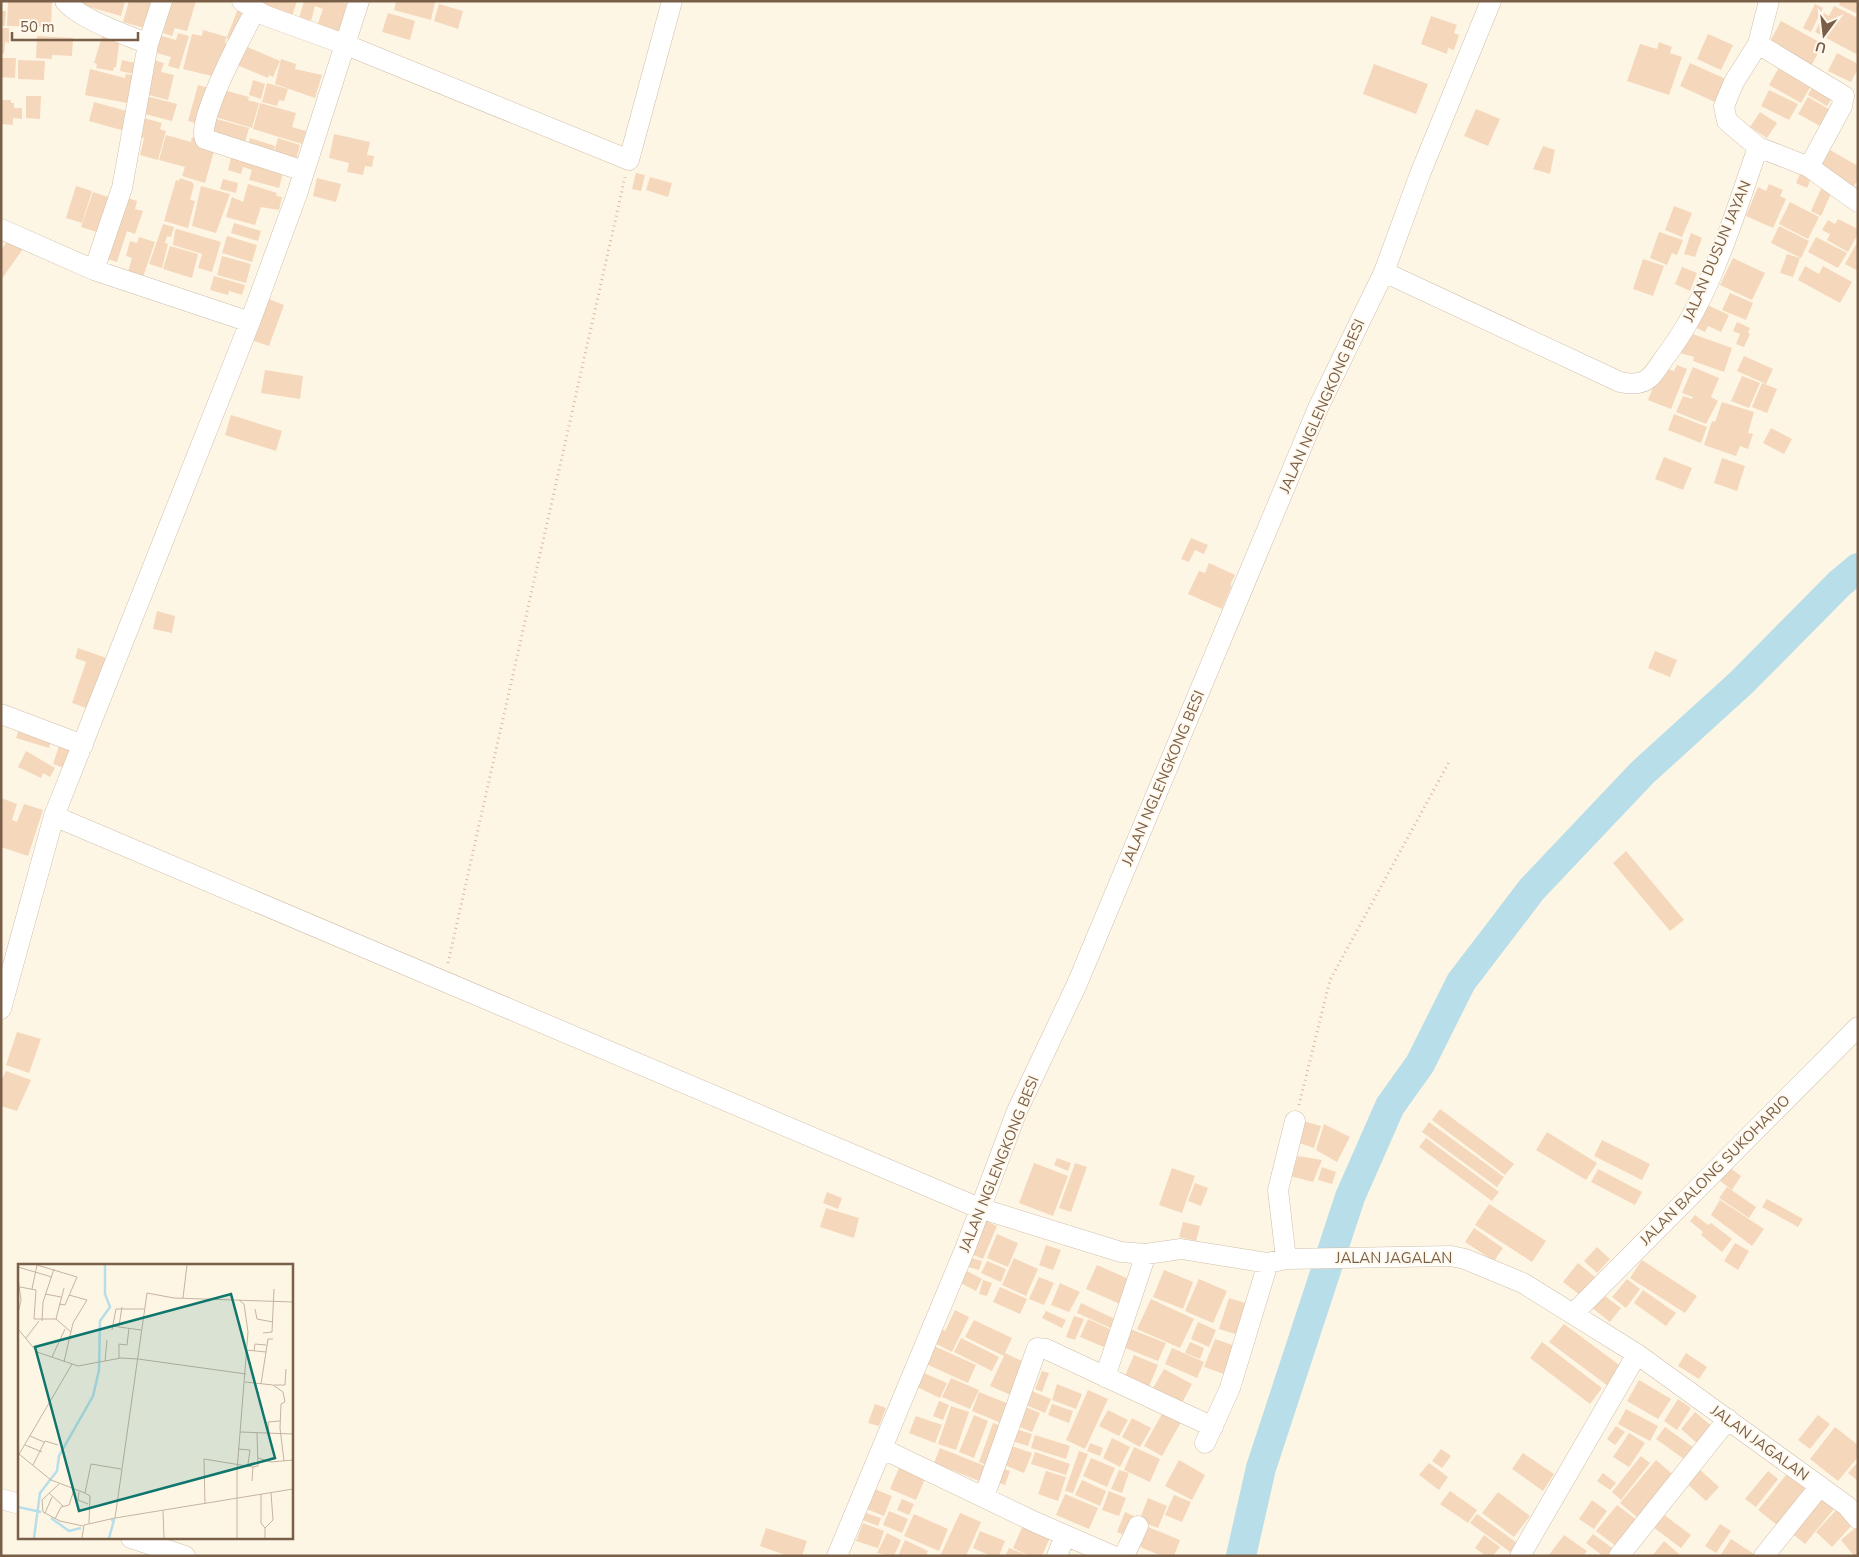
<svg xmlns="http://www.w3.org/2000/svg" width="1859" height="1557" viewBox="0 0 1859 1557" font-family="'Nunito Sans',sans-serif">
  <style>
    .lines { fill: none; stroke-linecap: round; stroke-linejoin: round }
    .river { stroke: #b8dee9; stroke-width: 30 }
    .building { fill: #f5d7bb }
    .minor-casing { stroke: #d0bfaa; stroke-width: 21 }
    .path { stroke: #dbba9e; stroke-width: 3; stroke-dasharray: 1 4; stroke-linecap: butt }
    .minor { stroke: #fff; stroke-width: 20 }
    .labels { text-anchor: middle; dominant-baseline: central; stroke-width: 4; stroke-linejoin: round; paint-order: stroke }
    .street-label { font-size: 15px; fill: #795e48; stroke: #fff9ed }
    .inset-river { fill: none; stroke: #b8dee9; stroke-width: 2.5 }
    .inset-road { fill: none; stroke: #c5b4a1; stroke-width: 1 }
    .view { fill: #0f766e; fill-opacity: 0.15; stroke: #0f766e; stroke-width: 2.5 }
    .inset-edge { fill: none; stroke: #795e48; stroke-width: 2.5 }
  </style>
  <rect width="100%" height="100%" fill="#fef6e5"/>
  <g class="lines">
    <path class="river" d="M1241,1556l20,-88 89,-271 40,-91 30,-42 41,-82 71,-93 111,-117 99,-90 97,-98 19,-16"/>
  </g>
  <path class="building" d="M8,1h44l-1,26 -44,-1z
    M83,1h42l-4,15 -39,-11z
    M129,1h31l-8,29 -29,-8z
    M172,1h24l-9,30 -12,-3 -3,8 -9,-3z
    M254,1h43l-5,15z
    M304,1l43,2 -8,29 -22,-6 6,-17 -8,-3 -4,15 -12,-3z
    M396,1h36l3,1 -4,18 -37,-10z
    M1841,1h17v13l-19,-9z
    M439,4l24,7 -5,18 -24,-8z
    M1815,4l8,4 -12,24 -8,-4z
    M239,6l11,4 -12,32 -12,-4 -1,5 4,1 -9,34 -37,-9 9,-35 10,2 1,-6 24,7z
    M1834,6l24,12v37l-43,-23 9,-19 5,3z
    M1,11h5l-1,15h-4z
    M388,13l27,8 -5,19 -28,-8z
    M1431,16l26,9 -3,8 5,2 -5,15 -6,-2 -1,6 -26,-10z
    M1781,21l42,23 -13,24 -42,-23z
    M1,28h8v15l-4,-1 -1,12 -3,-1z
    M103,33l17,4 -4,30h-2l-1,4 -17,-3 1,-4 -3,-1z
    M178,33l11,3 -10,33 -11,-3 3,-9 -18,-5 5,-17 18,5z
    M1708,34l25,11 -12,25 -24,-11z
    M37,36l36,2 -1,18 -20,-1v4l-16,-1z
    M1659,42l13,5 -2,6 12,4 -13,38 -42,-14 13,-37 17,5z
    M245,46l35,15 -7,16 -4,-2 -1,3 -31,-13z
    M1837,53l21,11v5l-7,13 -23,-11z
    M1,58h15l-1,20 -14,-1z
    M150,59l14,4 -3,9 13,3 -6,25 -27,-7z
    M281,59l15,5 -1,5 27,6 -7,23 -40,-14z
    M18,60l27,1 -1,19 -26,-1z
    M122,60l18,4 -2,11 -18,-4z
    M1690,63l38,17 -11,23 -37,-17z
    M1374,64l54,20 -12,30 -53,-20z
    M1781,64l32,18 -12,21 -32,-18z
    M90,69l35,9 1,-4 12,2 -6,28 -47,-9z
    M253,80l12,4 -4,15 -12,-4z
    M1815,81l20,12 -8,13 -19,-11z
    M267,83l21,6 -4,12 -5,-1 -2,6 -15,-4z
    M198,85l14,4 -11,36 -13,-4z
    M220,89l29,8 -1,3 11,3 -7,25 -40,-12z
    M1769,90l29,14 -9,16 -28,-14z
    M142,95l35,9 -5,17 -35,-9z
    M26,96h15l-1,23 -14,-1z
    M1808,97l24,14 -10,16 -24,-13z
    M1,100h10v3h3v5h8v11l-9,-1v7l-12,-1z
    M94,102l36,10 -5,19 -36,-10z
    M260,103l36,10 -4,14 14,4 -4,13 -49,-15z
    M1476,109l24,10 -12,27 -24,-10z
    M1760,112l17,11 -10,15 -17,-11z
    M140,117l22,6 -2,6 6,2 -8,29 -18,-5 4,-17 -9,-2z
    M217,119l32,9 -6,22 -32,-10z
    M334,134l36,8 -3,13 7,1 -2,11 -7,-1 -2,9 -16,-3 2,-9 -20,-5z
    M166,135l25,7 1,-5 24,7 -11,39 -23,-7 3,-9 -26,-7z
    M250,138l25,8 -3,12 -26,-7z
    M278,138l22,7 -6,22 -22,-7z
    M1543,146l12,4 -5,24 -17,-5z
    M233,150l52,16 -6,22 -30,-8 3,-10 -9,-3 -2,7 -13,-4z
    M1830,150l28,16v14l-4,6 -34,-18z
    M1801,172l11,4 -5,12 -11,-5z
    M636,173l9,2 -4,16 -9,-2z
    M650,177l22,6 -4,14 -22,-7z
    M180,178l12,4 2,3 -4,15 5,1 -7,27 -24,-7 12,-41 3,1z
    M317,178l24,6 -5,18 -23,-6z
    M223,179l15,4 -2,10 -16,-4z
    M1824,182l10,5 -13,29 -10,-5z
    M248,184l29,9 -1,3 6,1 -3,13 -18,-3 -6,18 -29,-8 6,-20 11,5z
    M1769,184l14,6 -3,6 6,3 -13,29 -27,-12 12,-29 8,4z
    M76,186l16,5 -10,32 -16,-5z
    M201,186l29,8 -14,39 -24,-7z
    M93,192l25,8 -12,35 -25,-8z
    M121,196l16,5 -2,8 8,2 -8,23 -8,-3 -10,31 -16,-5z
    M1790,202l29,15 -11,22 -29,-15z
    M1674,206l18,7 -10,24 -17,-7z
    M1838,219l20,10v5l-10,18 -21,-12 3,-6 -8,-4 6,-10 7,4z
    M234,223l27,8 -3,10 -27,-8z
    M163,224l11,3 -3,10 -4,-1 -2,7 3,1 -6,24 -13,-4z
    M1779,226l30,15 -8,17 -30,-15z
    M177,229l44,13 -9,30 -14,-4 4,-14 -29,-9 2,-15z
    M1659,232l24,8 -6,15 -5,-2 -5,12 -17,-7z
    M1691,233l11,5 -7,19 -11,-3z
    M11,236l14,10 -24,34v-30z
    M227,236l30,9 -5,17 -30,-9z
    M139,237l16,5 -12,35 -15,-5 4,-14 -6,-2 4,-15 7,2z
    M1816,237l31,16 -9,15 -30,-16z
    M1858,241v30l-13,-7z
    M170,246l28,8 -6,24 -29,-9z
    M1787,254l13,4 -7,19 -13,-4z
    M222,256l29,8 -5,19 -29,-8z
    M1733,258l32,15 -13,27 -32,-15z
    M1643,259l21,7 -11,30 -20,-7z
    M1805,266l14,8 4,-8 29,16 -12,21 -42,-23z
    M1682,267l15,6 -7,18 -15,-7z
    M214,276l31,9 -3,10 -13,-4 -1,4 -18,-5z
    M1730,293l23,10 -7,17 -24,-10z
    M266,298l18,7 -15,41 -18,-6z
    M1703,303l26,12 -8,17 -13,-6 -3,6 -13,-6z
    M1737,322l13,6 -2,4 2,2 -6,13 -8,-3 4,-10 -7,-3z
    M1687,332l45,16 -8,24 -31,-11 1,-4 -14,-4z
    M1744,356l29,13 -7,15 -29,-13z
    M1677,365l10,4 -16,40 -23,-9 13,-33 13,4z
    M1693,367l26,11 -8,19 7,4 -12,23 -30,-12 7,-16 9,3 1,-2 -11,-4z
    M265,370l38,6 -3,23 -39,-6z
    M1742,376l18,7 -11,25 -18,-7z
    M1762,383l15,6 -10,24 -15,-6z
    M1722,402l32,10 -6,21 5,1 -5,15 -8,-3 -4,10 -32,-11 8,-24 3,1z
    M1674,414l33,13 -6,16 -33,-13z
    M231,415l51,16 -6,20 -51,-16z
    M1771,428l21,11 -8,15 -21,-11z
    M1664,457l28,11 -9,22 -28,-11z
    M1722,458l23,8 -8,25 -23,-8z
    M1191,538l17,7 -4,9 -9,-4 -6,12 -8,-3z
    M1209,563l26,12 -5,10h2l-10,24 -34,-15 11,-23 6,2z
    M157,611l18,5 -3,17 -19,-4z
    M78,648l34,12 -23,49 -17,-6 14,-41 -11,-4z
    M1655,651l22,9 -7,17 -22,-9z
    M21,722l32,14 -4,12 -33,-10z
    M59,746l14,4 -6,19 -14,-5z
    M26,751l29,17 -5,9 -7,-4 -2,5 -23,-11z
    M1,798l16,6 -5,16 5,2 7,-18 19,6 -15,46 -27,-9z
    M1626,851l58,69 -14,11 -57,-68z
    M17,1032l24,7 -12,34 -23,-8z
    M6,1071l25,9 -14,31 -16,-5v-25z
    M1440,1109l74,55 -9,11 -73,-55z
    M1303,1121l18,5 -7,22 -18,-6z
    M1429,1122l75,55 -7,10 -75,-55z
    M1324,1124l26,13 -13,25 -21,-12z
    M1547,1132l50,31 -11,17 -50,-30z
    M1426,1138l73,54 -7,9 -73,-54z
    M1602,1140l48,24 -8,16 -48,-24z
    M1298,1156l24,4 -9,22 -23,-6z
    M1057,1158l14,5 -3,8 -14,-6z
    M1034,1163l34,13 -15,40 -34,-13z
    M1075,1163l12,4 -16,45 -12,-4z
    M1322,1167l14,5 -4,12 -14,-4z
    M1729,1167l12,9 -9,14 -12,-9z
    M1172,1168l23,8 -13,37 -23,-8z
    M1598,1169l44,23 -7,13 -44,-23z
    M1195,1183l13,5 -7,18 -13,-5z
    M1727,1187l29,20 -7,11 -30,-20z
    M827,1192l15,6 -4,11 -15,-6z
    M1767,1199l36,20 -5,8 -36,-20z
    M1720,1200l44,29 -12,17 -41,-31z
    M1489,1204l57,37 -14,21 -57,-37z
    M826,1208l33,10 -5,20 -34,-11z
    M1695,1215l13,10 3,-2 21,16 -10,13 -21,-17 2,-3 -13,-11z
    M983,1220l14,6 -14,33 -14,-6z
    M1183,1222l17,4 -4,15 -17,-4z
    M1474,1228l29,20 -9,13 -29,-19z
    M997,1234l21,9 -10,24 -21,-9z
    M1735,1243l14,8 -11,19 -14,-9z
    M1046,1245l15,5 -8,20 -14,-5z
    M1597,1247l13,12 -13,14 -13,-12z
    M968,1257l14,4 -3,9 -14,-4z
    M1014,1258l24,11 -12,27 -24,-11z
    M1642,1260l55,36 -12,17 -55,-35z
    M987,1261l19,8 -5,13 -20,-9z
    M1578,1263l17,14 -15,18 -17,-13z
    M1097,1265l34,15 -11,24 -34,-15z
    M963,1269l19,10 -6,12 -19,-10z
    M1164,1270l29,12 -10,27 -30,-12z
    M1039,1277l15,6 -10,22 -15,-6z
    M1199,1279l28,12 -14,32 -28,-12z
    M1627,1279l13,10 -14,19 -14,-11z
    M983,1280l9,3 -5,13 -8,-2z
    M1060,1283l20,9 -11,20 -18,-7z
    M1000,1287l27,12 -7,15 -27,-12z
    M1643,1290l33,23 -10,13 -32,-23z
    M1601,1293l20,15 -11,14 -19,-15z
    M1229,1298l23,7 -10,31 -23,-7z
    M1151,1299l43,20 -14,29 -43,-19z
    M1081,1303l36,17 -4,9 -36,-16z
    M955,1310l14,7 -17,35 -23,-12 7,-14 9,5z
    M1046,1311l20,9 -4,8 -20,-10z
    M1074,1316l10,3 -9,21 -9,-3z
    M1088,1319l24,11 -8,17 -24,-10z
    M974,1320l38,18 -7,15 21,10 -15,32 -21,-9 14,-30 -39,-19z
    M1198,1322l18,8 -7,17 -18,-8z
    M1564,1324l58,43 -14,19 -59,-44z
    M1130,1329l36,14 -8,18 -35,-14z
    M961,1338l38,19 -7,14 -38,-19z
    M1215,1339l26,9 -11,28 -26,-9z
    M1190,1342l14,6 -4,11 -15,-6z
    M1542,1342l60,46 -12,16 -60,-46z
    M934,1346l42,19 -8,18 -42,-19z
    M1172,1348l32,14 -7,16 -32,-14z
    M1686,1353l21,14 -8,12 -21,-13z
    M1134,1355l24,10 -10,24 -24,-11z
    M1164,1369l28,15 -11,21 -29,-15z
    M1042,1371l7,2 -7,19 -7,-3z
    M924,1373l23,10 -7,15 -23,-11z
    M951,1378l28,12 -9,19 -28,-12z
    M1639,1380l32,19 -13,20 -31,-18z
    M1057,1384l25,10 -6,15 -24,-9z
    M1027,1389l24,10 -6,14 -24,-10z
    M1088,1390l20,9 -23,50 -19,-9z
    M979,1392l35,14 -8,19 -34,-14z
    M1678,1399l13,9 -14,22 -13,-9z
    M939,1401l10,4 -6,15 -10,-4z
    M875,1404l11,4 -7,18 -11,-3z
    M1052,1404l21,7 -4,12 -21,-8z
    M1021,1405l19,8 -8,19 -19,-8z
    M951,1406l18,6 -13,38 -18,-6z
    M1626,1409l32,17 -8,15 -32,-17z
    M1108,1410l20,10 -9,16 -20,-10z
    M1163,1412l18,10 -19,34 -18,-10z
    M1695,1412l19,16 -15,17 -18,-16z
    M974,1415l14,6 -14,37 -15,-6z
    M1818,1415l12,9 -20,25 -12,-9z
    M916,1416l26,9 -7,18 -26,-10z
    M1132,1418l19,10 -11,19 -18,-10z
    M993,1423l14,5 -15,39 -13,-5z
    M1616,1426l9,6 -10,13 -8,-6z
    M1665,1427l32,23 -9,12 -32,-23z
    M1835,1427l23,18v12l-20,24 -28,-22z
    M1013,1428l19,6 -4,12 -19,-6z
    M1629,1433l16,10 -16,24 -16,-10z
    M1035,1435l35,11 -4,13 -35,-11z
    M1112,1438l18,9 -10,20 -17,-9z
    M1090,1443l13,5 -3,8 -13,-5z
    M1009,1445l23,8 -8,20 -22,-9z
    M1134,1447l26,12 -10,23 -26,-12z
    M940,1448l50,20 -6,15 -50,-20z
    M1441,1449l10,7 -9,12 -10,-7z
    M1079,1451l9,3 -15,39 -8,-2z
    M1035,1452l35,12 -4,11 -35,-11z
    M1523,1453l31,21 -11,17 -31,-22z
    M1641,1456l9,7 -29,37 -9,-8z
    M1091,1458l24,10 -8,19 -24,-11z
    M1179,1460l26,15 -13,25 -27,-14z
    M1656,1460l21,18 -34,44 -23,-19z
    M1858,1462v19l-10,-8z
    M1429,1463l19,14 -9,13 -20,-15z
    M997,1466l13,5 -5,14 -13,-4z
    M899,1468l26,11 -9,21 -26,-11z
    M1698,1468l21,19 -13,14 -21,-19z
    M1119,1470l10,3 -7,20 -11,-4z
    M1790,1470l19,15 -32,40 -19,-15z
    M1046,1471l20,6 -8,24 -20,-7z
    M1768,1471l10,8 -22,28 -11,-8z
    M1603,1473l13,10 -6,7 -13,-9z
    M1082,1480l24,11 -6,15 -25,-11z
    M872,1488l20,8 -8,20 -20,-8z
    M1109,1491l17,7 -7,18 -17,-6z
    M1450,1491l27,19 -9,13 -28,-19z
    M1498,1492l32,24 -16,21 -32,-24z
    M1065,1494l33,14 -9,21 -33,-14z
    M1174,1495l17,7 -9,20 -17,-7z
    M1817,1495l17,14 -29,35 -16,-13z
    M1148,1498l19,8 -9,22 -19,-7z
    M902,1499l12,5 -5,11 -12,-5z
    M1592,1500l15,11 -13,18 -15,-10z
    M1617,1505l24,18 -20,27 -25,-19z
    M1838,1508l16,15 -22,24 -16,-15z
    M889,1511l19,8 -6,14 -19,-8z
    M863,1512l18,6 -3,8 -18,-7z
    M1125,1512l13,6 -8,19 -13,-5z
    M960,1513l21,9 -15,34h-26z
    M914,1514l34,15 -9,22 -35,-15z
    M1477,1514l43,31 -7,9 -43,-31z
    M1663,1514l28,21 -10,13 -28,-21z
    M863,1523l21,8 -6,17 -22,-7z
    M1024,1523l27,12 -9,21h-13l-16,-8z
    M1720,1524l11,7 -15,22 -11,-7z
    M1148,1527l32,13 -6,16h-12l-22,-9z
    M766,1528l41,13 -5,15h-14l-28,-10z
    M1855,1528l3,3v24l-4,1 -13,-16z
    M980,1531l25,10 -6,15h-8l-18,-8z
    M887,1533l14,7 -7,16 -17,-3z
    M1593,1534l26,19 -2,3h-14l-17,-13z
    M1484,1535l16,12 -7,9h-7l-11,-8z
    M1564,1535l23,16 -4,5h-35z
    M1731,1539l26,17h-37z
    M905,1540l23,11 -2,5h-28z
    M1664,1541l15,13 -2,2h-25z
    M1009,1548l15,6 -1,2h-18z"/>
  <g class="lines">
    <defs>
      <path id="minor" d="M65,1c16,19 60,33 83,43
        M242,1l22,14 80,29 285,116 43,-159
        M1769,1l-11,43 -24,38 -10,24 3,15 31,26 51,20 49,35
        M255,11c-11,20 -59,110 -50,128l99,32
        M1758,44l86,52 -2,10 -33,61
        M1,229l93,41 156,52
        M94,270l28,-82 26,-144 14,-43
        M1384,272l236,110c9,2 21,3 29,-4 6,-5 11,-14 16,-21 45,-58 69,-141 93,-210
        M1,714l82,31
        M54,816l925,392 142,44 25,2 35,-5 87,14 18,-4 165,-3 14,3 58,24 114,71 210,152 11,13
        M1,1009l53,-193 196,-494 47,-128 62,-193
        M1286,1259l-8,-69 17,-69
        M1573,1314l285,-287
        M1105,1377l41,-123
        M1205,1443l25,-55 38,-125
        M883,1449l152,73 78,34
        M984,1497l53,-149 9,1 167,78
        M1,1499l18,5
        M131,1538l54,18
        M837,1556l128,-307 52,-138 60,-127 241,-576 66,-136 36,-98 71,-173
        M1057,1556l8,-20
        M1124,1556l14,-30
        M1520,1556l117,-202
        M1619,1556l109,-137
        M1764,1556l56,-70"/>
    </defs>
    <use href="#minor" class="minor-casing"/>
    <path class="path" d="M448,963l177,-786
      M1299,1105l31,-125 119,-218"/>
    <use href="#minor" class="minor"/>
  </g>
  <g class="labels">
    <g class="street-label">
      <text transform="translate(1717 251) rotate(-67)">JALAN DUSUN JAYAN</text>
      <text transform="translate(1322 406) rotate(-66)">JALAN NGLENGKONG BESI</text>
      <text transform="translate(1163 778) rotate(-67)">JALAN NGLENGKONG BESI</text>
      <text transform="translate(999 1164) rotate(-68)">JALAN NGLENGKONG BESI</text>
      <text transform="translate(1715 1170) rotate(-45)">JALAN BALONG SUKOHARJO</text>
      <text x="1394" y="1258">JALAN JAGALAN</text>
      <text transform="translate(1760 1443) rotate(36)">JALAN JAGALAN</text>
    </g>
  </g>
  <g transform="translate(18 1264)">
    <rect width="275" height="275" fill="#fef6e5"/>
    <path class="inset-river" d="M0,243l23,5M33,254l18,13 12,-3M16,274l6,-45 17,-22 2,-15 34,-60 6,-26 1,-49 10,-14 -5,-13v-29M91,274l5,-18h-3"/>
    <path class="inset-road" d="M19,1l40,12 -12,28 -6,-1M0,3l34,10M0,14l3,22 -3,13M2,23l16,3 -2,29h22M46,24l-8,31 15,13M14,25l5,-24M129,29l27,5 119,4M27,30l16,3M165,34l4,-33M237,45l2,10 16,3M24,57l1,-19 11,-33M94,62l29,4M101,62l3,-19M0,65l19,23 41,14 43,-8 17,1 108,15M94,66l4,-21h28M245,69l9,-1 2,-43M8,74l13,-17M228,86l20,2M236,87l1,-7 11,1M34,93l13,-28M101,94v-14l8,1 2,-17M87,97l2,-21M46,98l9,-39 14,-23 -18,-5M227,118l28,3 10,7 2,10 -4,2 -1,24 4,33M243,120l7,-45h5M256,121h11l1,-16M222,168l53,2M251,170l-1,-12 12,-1M12,172l14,6M7,181l17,7M220,185l12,1 -2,14M1,190l32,26 34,13M0,192l54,-92M240,194l13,4 22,-2M15,201l12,-24 13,4M234,217l1,-14 5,-1 -1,-33M41,220l-17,16 1,12 17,9 23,5M61,228l-1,8 10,4M31,229l14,13M67,229l6,-29 30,5M67,229l5,3 -1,27M243,230v29l4,5v10M187,240l-1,-45 49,8M145,247l1,27M27,249l7,-16M97,254l178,-29M37,255l6,-12 8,-2 5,-15M247,264l8,-8 -2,-27M64,274l2,-13 31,-7 32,-225M219,274v-67l11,-139 -4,-28 -5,-4"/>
    <path class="view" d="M213,30l44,164 -196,53 -44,-164z"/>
    <rect width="275" height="275" class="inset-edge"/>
  </g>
  <rect width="1859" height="1557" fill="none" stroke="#795e48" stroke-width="5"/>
  <g transform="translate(1824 35) rotate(195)" stroke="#fff9ed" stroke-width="4" paint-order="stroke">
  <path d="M0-4L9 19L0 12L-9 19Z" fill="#795e48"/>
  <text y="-8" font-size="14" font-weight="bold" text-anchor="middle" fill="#795e48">U</text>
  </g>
  <path d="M12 32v8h126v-8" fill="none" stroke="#795e48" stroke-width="2.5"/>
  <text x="20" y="32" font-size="15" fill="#795e48" stroke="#fff9ed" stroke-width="4" paint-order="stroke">50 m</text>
</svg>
